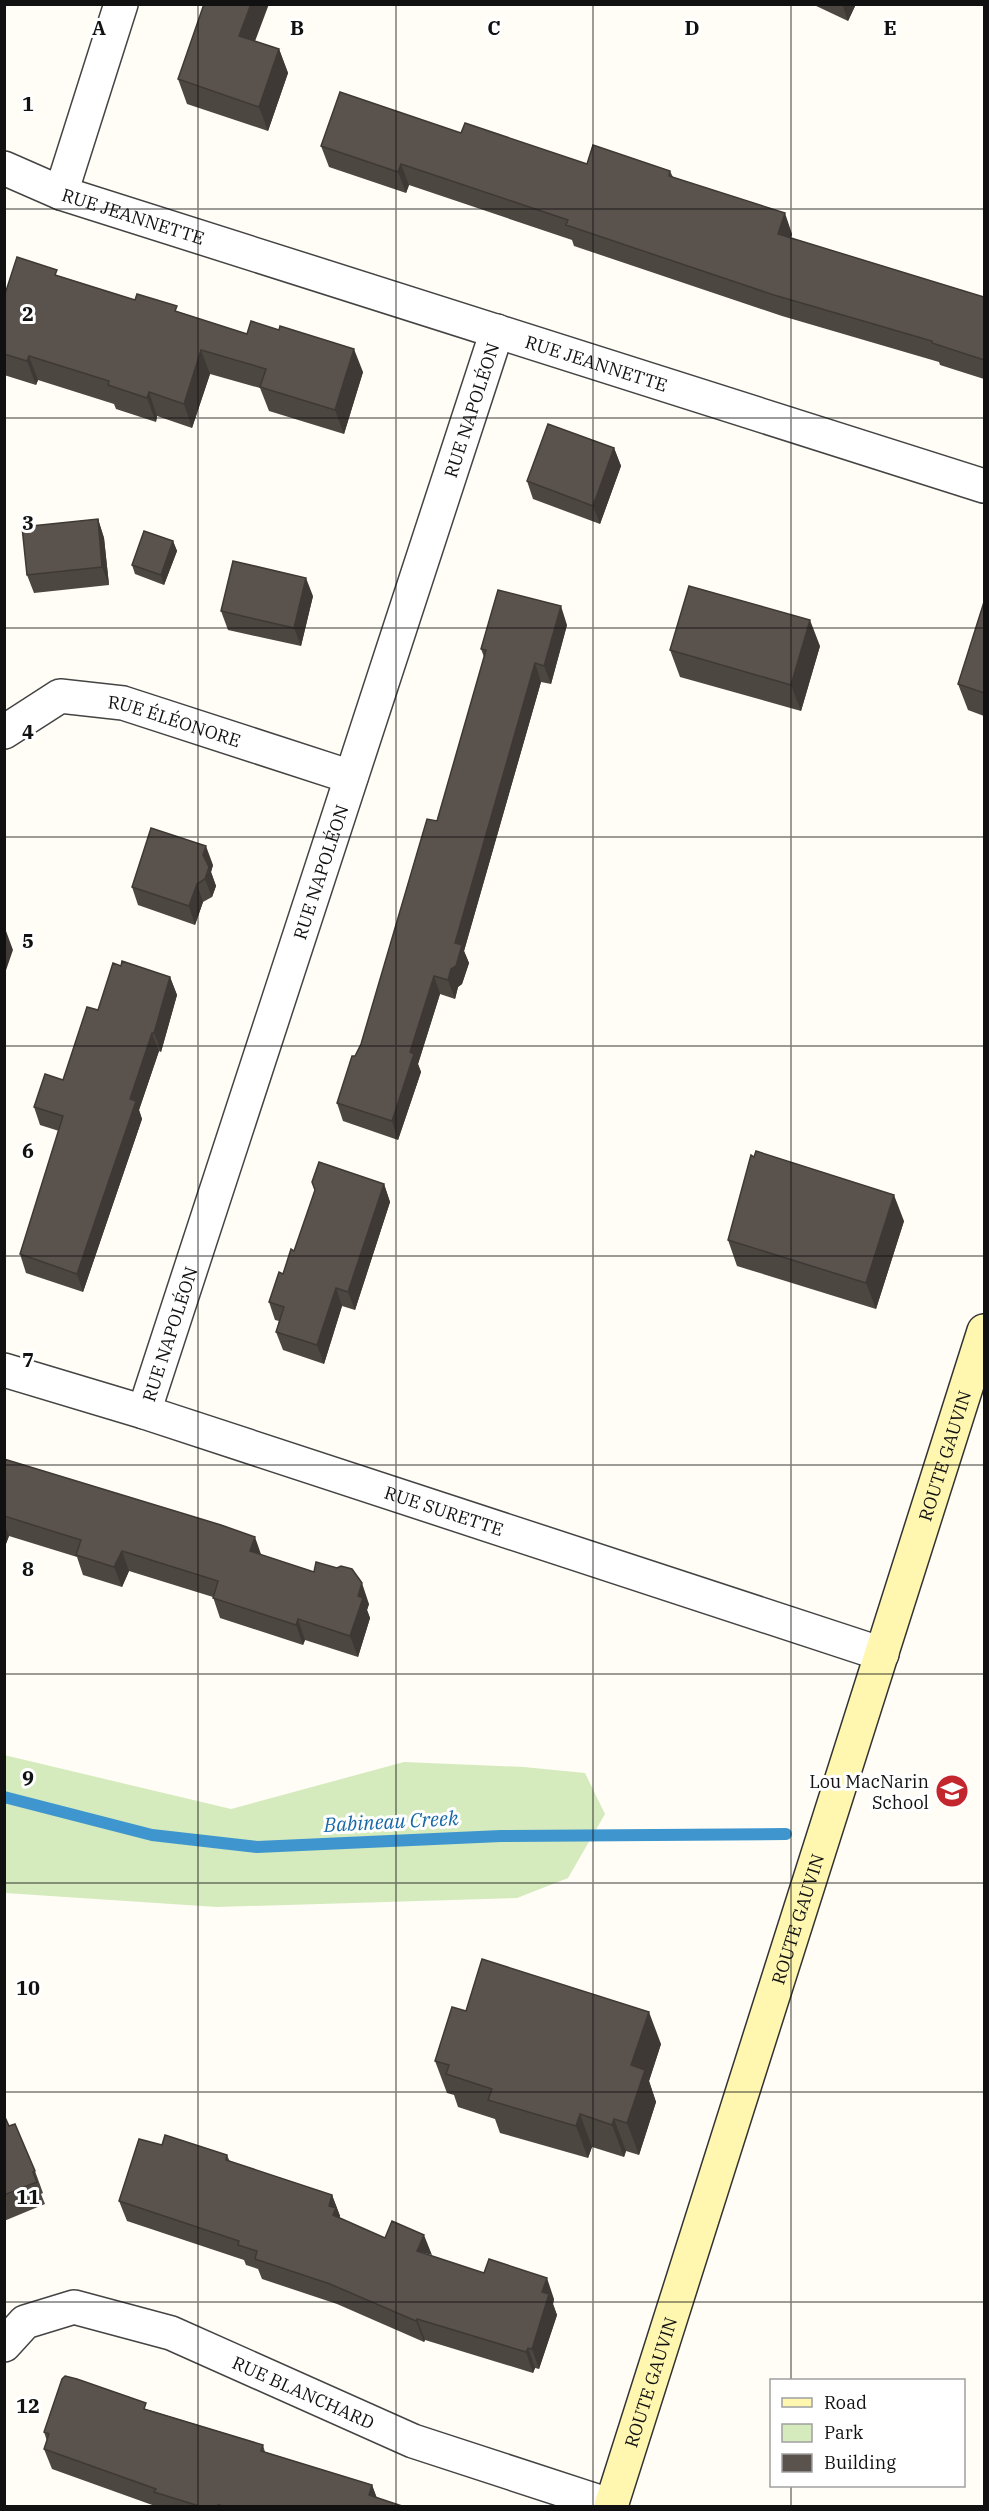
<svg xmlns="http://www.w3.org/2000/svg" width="989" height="2511" viewBox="0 0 989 2511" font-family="'IBM Plex Serif',serif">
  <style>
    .green { fill: #d5ebbd }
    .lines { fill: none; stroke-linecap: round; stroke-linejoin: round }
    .stream { stroke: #3f96cf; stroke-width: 12 }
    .street-casing { stroke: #444; stroke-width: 36 }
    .secondary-casing { stroke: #333; stroke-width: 36 }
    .street { stroke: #fff; stroke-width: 33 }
    .secondary { stroke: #fff6b0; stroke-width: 33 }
    .wall { fill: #4d4742 }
    .shaded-wall { fill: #3f3936 }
    .building { fill: #5a524d; stroke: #3f3936; stroke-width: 1.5 }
    .grid { fill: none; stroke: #111; stroke-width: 1.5; stroke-opacity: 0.55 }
    .labels { text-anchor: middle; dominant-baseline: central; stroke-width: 6; stroke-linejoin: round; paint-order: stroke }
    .street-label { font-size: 18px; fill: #111; stroke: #fff }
    .poi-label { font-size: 18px; fill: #111; stroke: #fff; text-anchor: end }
    .water-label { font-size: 20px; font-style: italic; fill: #1768a6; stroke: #fff }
    .grid-label { font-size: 20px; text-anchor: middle; font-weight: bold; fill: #111; stroke: #fff; stroke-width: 6; stroke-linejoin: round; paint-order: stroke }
  </style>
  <rect width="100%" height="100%" fill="#fffdf5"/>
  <path class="green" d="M4,1755l227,54 173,-47 120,5 61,6 20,41 -37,64 -51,20 -300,9 -212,-14z"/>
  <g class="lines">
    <path class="stream" d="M4,1797l148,38 105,12 244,-11 285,-2"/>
    <defs>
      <g id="street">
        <path id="s1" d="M4,168l57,25 923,293"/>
        <path d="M61,193l60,-189"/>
        <path id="s2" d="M4,732l56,-36 63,7 228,74"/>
        <path id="s3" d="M4,1370l140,42 738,242"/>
        <path id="s4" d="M144,1412l353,-1081"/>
        <path id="s5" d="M4,2345l21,-23 49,-15 97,26 242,108 199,65"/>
      </g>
      <g id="secondary">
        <path id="s6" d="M611,2506l373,-1175"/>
      </g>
    </defs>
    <use href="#street" class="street-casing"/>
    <use href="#secondary" class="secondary-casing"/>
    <use href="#street" class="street"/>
    <use href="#secondary" class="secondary"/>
  </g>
  <path class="wall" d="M812,4h44l-8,17z
    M255,41l24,8 9,24 -20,58 -81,-27 -9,-25z
    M461,133l126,31 83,7 3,6 119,57 -1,4 193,59v82l-44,-14 -1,-3 -157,-46 -208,-70 -2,-6 -163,-55 -3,8 -77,-26 -8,-21z
    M59,276l76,24 44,12 184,60 -19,62 -75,-23 -9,-23 -50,-14 -18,54 -35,-12 -1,6 -40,-13 -2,-5 -76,-24 -2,5 -32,-10v-78z
    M614,448l7,18 -21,58 -67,-25 -6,-18z
    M98,519l6,19 5,47 -75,8 -7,-18z
    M173,541l4,10 -13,34 -29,-11 -3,-9z
    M313,596l-12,50 -73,-16 -7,-19z
    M984,602v114l-16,-6 -10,-26z
    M567,625l-16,59 -10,-2 -77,269 5,12 -7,21 -4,3 -3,12 -15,-5 -22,70 3,8 -23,68 -55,-19 -6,-18 24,-59 76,-223 47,-164 -3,-8z
    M820,646l-19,65 -121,-34 -10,-27z
    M213,865l-2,7 5,14 -4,11 -9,5 -8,23 -57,-20 -6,-18z
    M170,977l7,18 -16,57 -2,-1 -20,59 3,9 -59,173 -57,-19 -6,-19 39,-123 -19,-6 -6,-18 29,-27 35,-70z
    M312,1182l72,2 6,18 -35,108 -13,-4 -18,58 -41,-14 -7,-18 3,-11 -4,-1 -6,-18 25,-51 21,-60z
    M904,1221l-28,88 -139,-43 -9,-26z
    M4,1459l258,96 107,49 -2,6 3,8 -12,39 -53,-17 -2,5 -83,-27 -7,-21 -84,-26 -7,16 -39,-12 -6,-18 -68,-21 -5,13z
    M466,2011l195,33 -12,37 7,21 -17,53 -13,-4 -2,6 -32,-10 -4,11 -88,-25 -5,-14 -37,-12 -4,-12 -7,-2 -12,-32z
    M4,2115l5,11 26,45 8,22 -2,1 4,10 -41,17z
    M162,2145l65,10 3,7 102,33 8,21 -1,2 46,20 47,18 122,43 -1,5 4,11 -18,54 -4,-1 -2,5 -108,-33 -1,2 -87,-38 -75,-25 -4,-10 -12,-4 -2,-5 -117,-39 -8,-20z
    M149,2410l114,35 2,7 107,33 5,13 25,8h-247l-103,-37 -8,-20 3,-8 -3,-9z"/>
  <path class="shaded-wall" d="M251,4h18l-21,56 -9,-24z
    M842,4h14l-8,17z
    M279,49l9,24 -20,58 -9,-24z
    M401,164l8,21 -3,8 -8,-21z
    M785,213l7,21 -6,22 -8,-22z
    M354,349l9,23 -19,62 -9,-24z
    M201,350l9,24 -18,54 -8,-24z
    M29,356l9,24 -2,5 -9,-24z
    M149,392l8,24 -1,6 -9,-24z
    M614,448l7,18 -21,58 -7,-18z
    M98,519l6,19 5,47 -7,-18z
    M173,541l4,10 -13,34 -3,-10z
    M306,578l7,18 -12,50 -7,-18z
    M561,606l6,19 -16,59 -7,-18z
    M810,620l10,26 -19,65 -10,-26z
    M535,663l6,19 -77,269 5,12 -7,21 -4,3 -3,12 -7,-19 3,-11 4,-26z
    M206,846l7,19 -2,7 5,14 -4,11 -7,-18 -2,-24z
    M197,884l6,18 -8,23 -6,-19z
    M6,931l7,19 -9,26v-39z
    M434,976l6,18 -22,70 3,8 -23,68 -6,-19 18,-69z
    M170,977l7,18 -16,57 -7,-19z
    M152,1033l7,18 -20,59 3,9 -59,173 -6,-18 53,-175z
    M384,1184l6,18 -35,108 -7,-18z
    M894,1195l10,26 -28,88 -10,-26z
    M336,1288l6,18 -18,58 -7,-19z
    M4,1524l5,12 -5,13z
    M255,1537l7,20 -12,-6z
    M122,1551l7,20 -7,16 -8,-20z
    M362,1583l7,21 -2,6 3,8 -12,39 -8,-21 8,-40z
    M298,1619l7,21 -2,5 -7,-20z
    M649,2012l12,32 -12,37 7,21 -17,53 -12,-32 4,-58z
    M580,2114l12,33 -4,11 -12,-32z
    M614,2119l12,32 -2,6 -12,-32z
    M332,2195l8,21 -1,2 2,17 -12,-29z
    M424,2235l8,20 -15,-4z
    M547,2278l7,21 -1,5 4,11 -18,54 -7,-20 10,-57z
    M417,2319l8,21 -1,2 -8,-21z
    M528,2348l7,20 -2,5 -7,-21z
    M372,2485l7,20 -10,-10z"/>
  <path class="building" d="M204,4h47l-12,32 40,13 -20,58 -81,-28z
    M340,92l121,41 4,-10 122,41 6,-19 77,26 -1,5 116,37 -7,21 206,63v63l-52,-17v-2l-158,-46 -208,-70 2,-5 -167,-56 -3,8 -77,-26z
    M17,257l40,13 -2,5 80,25 2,-6 40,12 -2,5 72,23 4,-13 28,9 1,-4 74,23 -19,61 -75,-23 6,-18 -65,-19 -17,54 -35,-12 -2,6 -39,-13 1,-4 -80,-25 -2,5 -23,-7v-57z
    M548,424l66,24 -21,58 -66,-25z
    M98,519l4,48 -75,8 -5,-48z
    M144,531l29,10 -12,34 -29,-10z
    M233,561l73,17 -12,50 -73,-17z
    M689,586l121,34 -19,65 -121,-35z
    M498,590l63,16 -17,60 -9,-3 -80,280 7,2 -6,21 -5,3 -3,11 -14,-4 -24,76 4,2 -22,67 -55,-18 15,-47h3l6,-12 66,-225 10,2 49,-171 -5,-1z
    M984,602v91l-26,-9z
    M151,828l55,18 -3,9 6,12 -4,12 -8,5 -8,22 -57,-19z
    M122,961l48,16 -16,56h-2l-22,66 6,2 -59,173 -57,-20 43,-138 -29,-9 11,-33 18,6 24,-73 11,3 15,-47 8,3z
    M756,1151l138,44 -28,88 -138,-43 23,-85 3,2z
    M319,1162l65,22 -36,108 -12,-4 -19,57 -41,-13 8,-25 -15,-5 10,-30 4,2 8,-25 3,2 21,-61 -3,-8z
    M4,1459l217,66 34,12 -5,14 64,21 2,-10 21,6 4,-2 11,3 10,14 -4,13 5,2 -13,38 -52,-17 -2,6 -83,-27 5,-17 -96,-30 -8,16 -38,-12 5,-15 -77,-24z
    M482,1959l167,53 -18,53 14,5 -18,53 -13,-4 -2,6 -32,-11 -4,12 -88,-26 4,-11 -46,-15 3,-9 -14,-4 17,-54 14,4z
    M4,2115l5,11 6,-2 20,47 -2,1 4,10 -33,13z
    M165,2135l62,20 -1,5 106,35 -3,11 7,2 -3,7 52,23 7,-17 32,14 -7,16 67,22 5,-14 58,19 -5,14 7,2 -17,55 -4,-1 -2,4 -109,-33 -1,2 -86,-37 -75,-25 2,-8 -19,-6 1,-4 -120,-40 20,-62 23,6z
    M65,2376l12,3 69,24 -2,6 119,36 -2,6 111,34 -3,10 33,11h-178l-6,-1v1h-19l-45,-14 2,-3 -112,-40 5,-15 -5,-2 18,-53z"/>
  <path class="grid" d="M198,4v2502M396,4v2502M593,4v2502M791,4v2376M4,209h980M4,418h980M4,628h980M4,837h980M4,1046h980M4,1256h980M4,1465h980M4,1674h980M4,1883h980M4,2092h980M4,2302h980M791,2486v20"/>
  <defs>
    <symbol id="school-disc" viewBox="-11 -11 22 22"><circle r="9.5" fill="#c4262e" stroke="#fff"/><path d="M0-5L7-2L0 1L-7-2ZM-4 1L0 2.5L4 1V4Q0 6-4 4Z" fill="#fff"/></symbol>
  </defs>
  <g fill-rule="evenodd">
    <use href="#school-disc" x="933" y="1772" width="38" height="38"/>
  </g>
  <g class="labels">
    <g class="street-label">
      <text stroke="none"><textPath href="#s1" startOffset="138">RUE JEANNETTE</textPath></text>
      <text stroke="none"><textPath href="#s1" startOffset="624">RUE JEANNETTE</textPath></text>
      <text stroke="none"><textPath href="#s4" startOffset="1054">RUE NAPOLÉON</textPath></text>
      <text stroke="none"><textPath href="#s2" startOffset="184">RUE ÉLÉONORE</textPath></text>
      <text stroke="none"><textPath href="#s4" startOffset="568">RUE NAPOLÉON</textPath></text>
      <text stroke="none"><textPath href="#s4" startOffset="82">RUE NAPOLÉON</textPath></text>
      <text stroke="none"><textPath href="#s6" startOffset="1102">ROUTE GAUVIN</textPath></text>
      <text stroke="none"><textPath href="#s3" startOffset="462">RUE SURETTE</textPath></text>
      <text stroke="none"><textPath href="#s6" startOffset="616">ROUTE GAUVIN</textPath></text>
      <text stroke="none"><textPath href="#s6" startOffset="130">ROUTE GAUVIN</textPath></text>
      <text stroke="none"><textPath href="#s5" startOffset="328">RUE BLANCHARD</textPath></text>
    </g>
    <g class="poi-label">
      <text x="929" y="1781">Lou MacNarin<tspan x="929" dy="21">School</tspan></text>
    </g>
    <g class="water-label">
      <text transform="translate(391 1821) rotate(-3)">Babineau Creek</text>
    </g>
  </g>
  <g class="grid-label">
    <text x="99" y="35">A</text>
    <text x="297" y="35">B</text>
    <text x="494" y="35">C</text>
    <text x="692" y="35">D</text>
    <text x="890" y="35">E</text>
    <text x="28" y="111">1</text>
    <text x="28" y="321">2</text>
    <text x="28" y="530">3</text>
    <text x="28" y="739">4</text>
    <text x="28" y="948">5</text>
    <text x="28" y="1158">6</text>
    <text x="28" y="1367">7</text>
    <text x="28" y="1576">8</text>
    <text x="28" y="1785">9</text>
    <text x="28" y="1995">10</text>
    <text x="28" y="2204">11</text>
    <text x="28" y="2413">12</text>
  </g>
  <rect width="989" height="2511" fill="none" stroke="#111111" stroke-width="12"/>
  <rect x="770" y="2379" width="195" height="108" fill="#ffffff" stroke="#a0a0a0" stroke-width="1.5"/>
  <rect x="782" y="2398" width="30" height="9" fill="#fff6b0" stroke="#a0a0a0" stroke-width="1.5"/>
  <text x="824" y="2409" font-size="18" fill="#111111">Road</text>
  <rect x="782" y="2424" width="30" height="18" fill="#d5ebbd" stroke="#a0a0a0" stroke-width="1.5"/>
  <text x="824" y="2439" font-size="18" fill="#111111">Park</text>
  <rect x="782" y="2454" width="30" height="18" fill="#5a524d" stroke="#a0a0a0" stroke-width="1.5"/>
  <text x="824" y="2469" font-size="18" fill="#111111">Building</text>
</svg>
